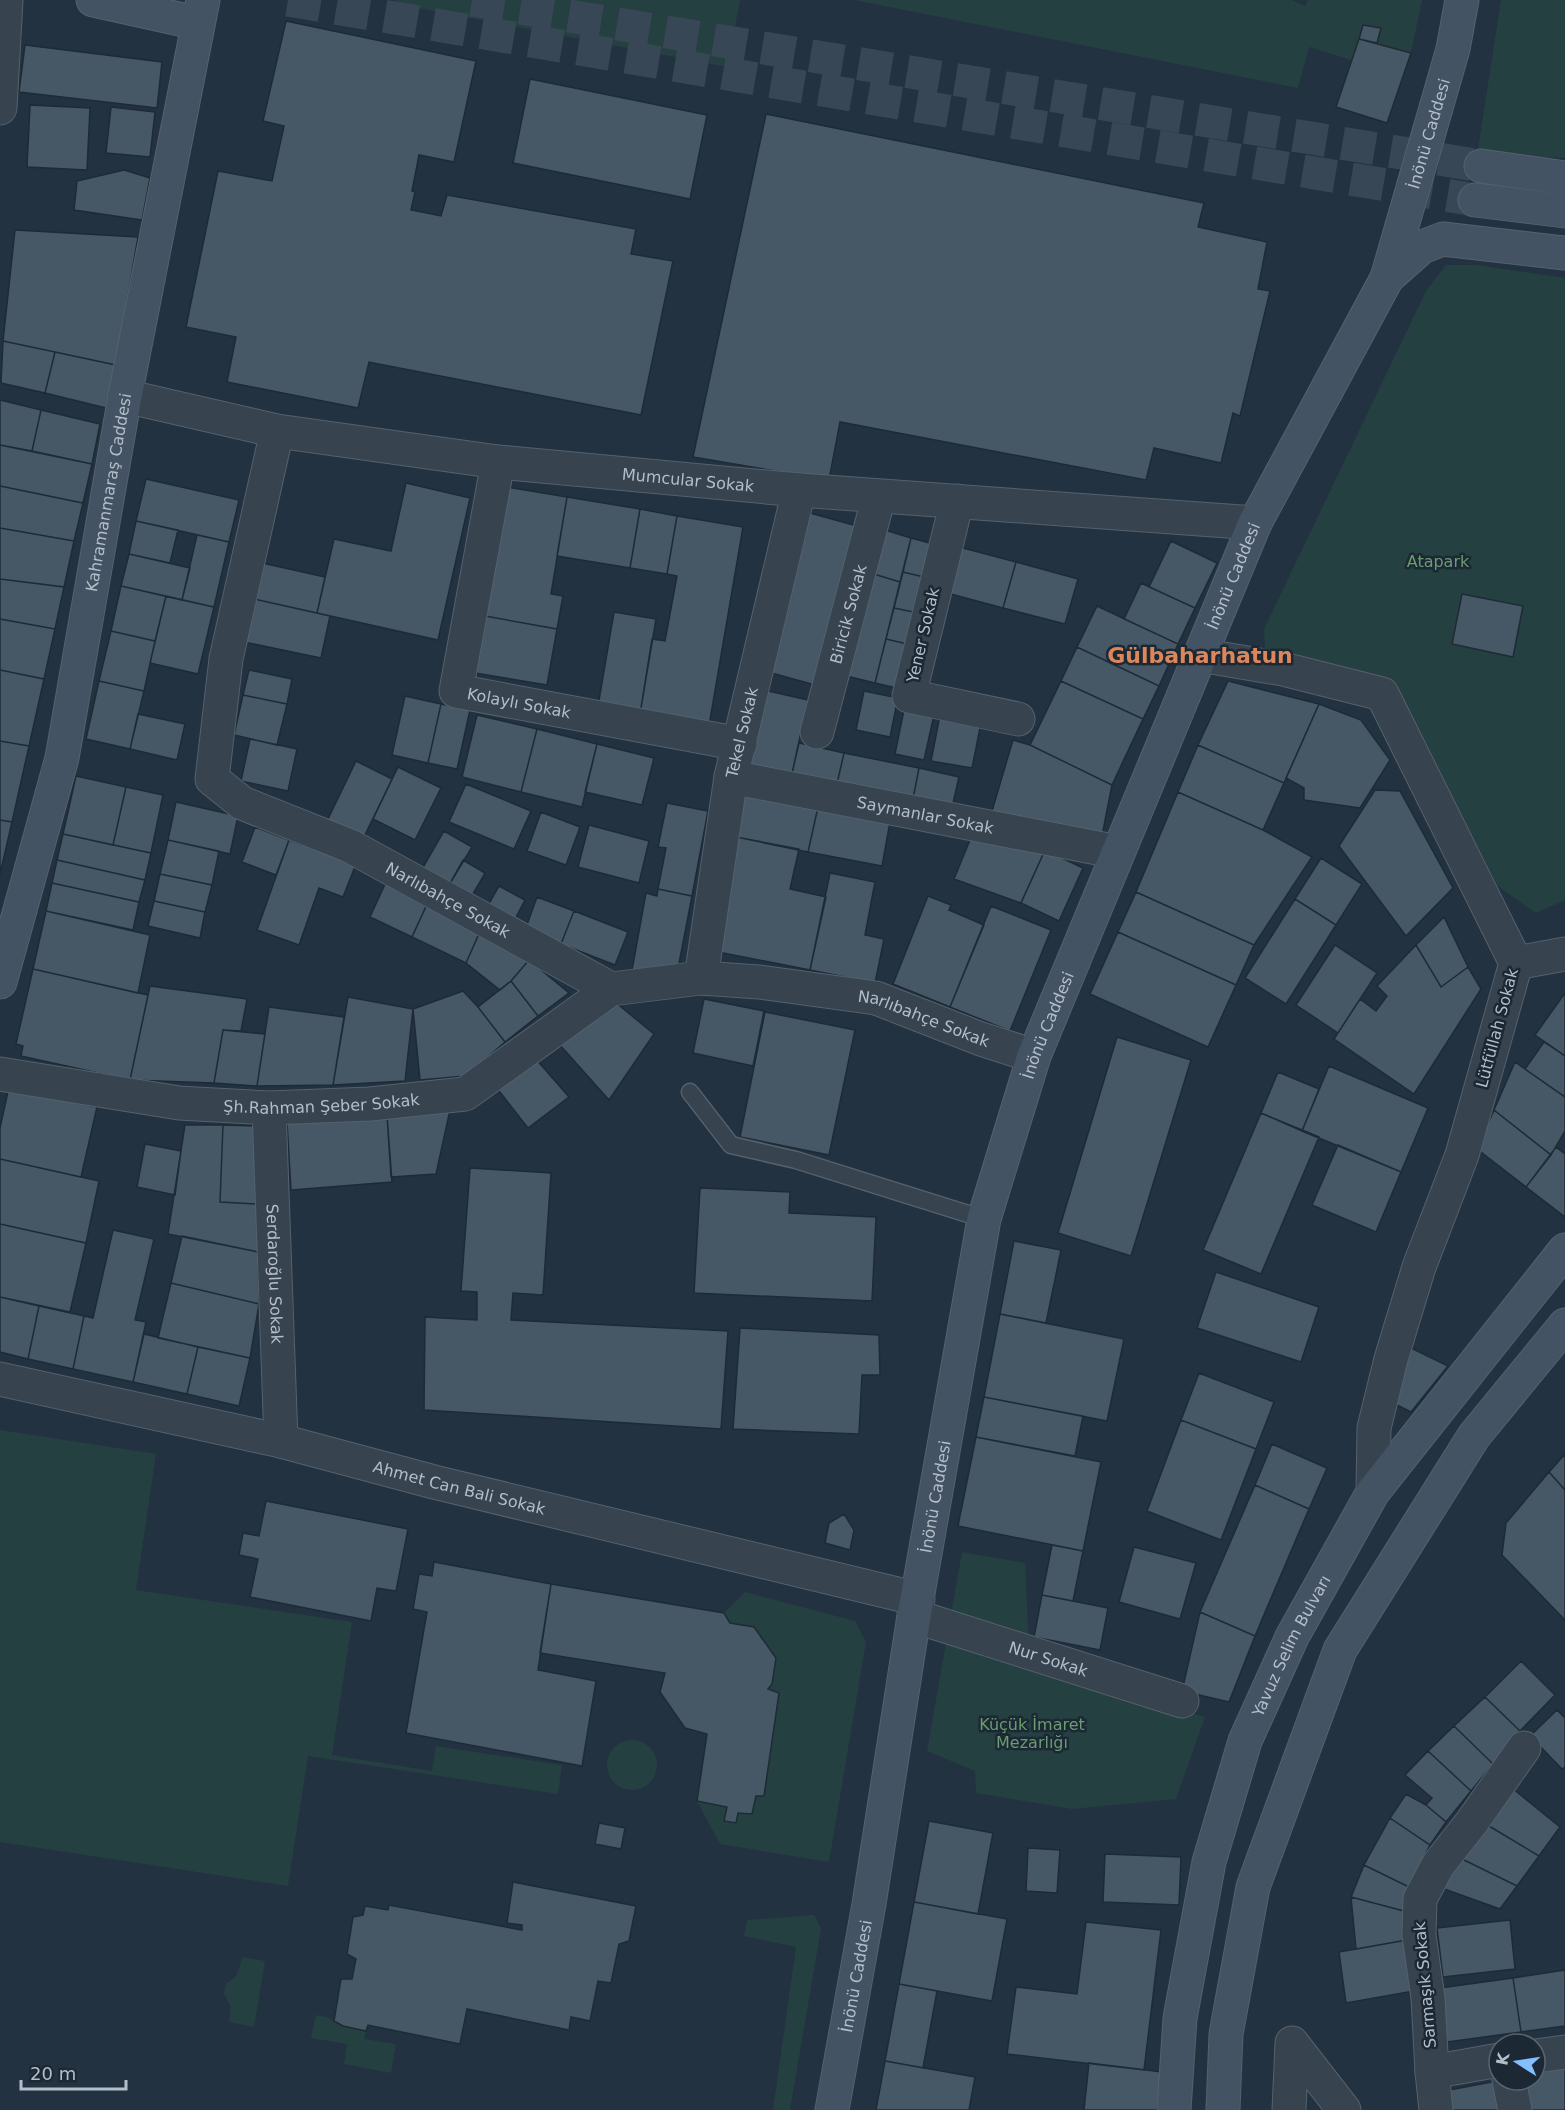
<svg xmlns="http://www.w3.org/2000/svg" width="1565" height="2110" viewBox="0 0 1565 2110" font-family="'DejaVu Sans',sans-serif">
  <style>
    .green { fill: #254041 }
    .building { fill: #465866; stroke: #1e2b37; stroke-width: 1.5 }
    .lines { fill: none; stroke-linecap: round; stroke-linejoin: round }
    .secondary-tunnel { stroke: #384755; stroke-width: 33; stroke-dasharray: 33 16; stroke-linecap: butt }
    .lane-casing { stroke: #55616d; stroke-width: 19 }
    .street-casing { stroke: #55616d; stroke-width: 35 }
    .secondary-casing { stroke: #55616d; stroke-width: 35 }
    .lane { stroke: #374450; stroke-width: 16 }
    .street { stroke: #374450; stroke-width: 33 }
    .secondary { stroke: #445363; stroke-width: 33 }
    .labels { text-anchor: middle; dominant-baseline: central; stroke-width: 5; stroke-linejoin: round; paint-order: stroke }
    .street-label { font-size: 16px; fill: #b3beca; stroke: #1c2935 }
    .park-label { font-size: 16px; fill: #689d6f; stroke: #1c2935 }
    .district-label { font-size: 22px; font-weight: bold; fill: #dc865c; stroke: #1c2935 }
  </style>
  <rect width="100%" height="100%" fill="#223240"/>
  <path class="green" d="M394,0h346l-13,67 -330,-63z
    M854,0h438l13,6 3,-6h114l-11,53 -51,-14 -9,21 -42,-13 -11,41z
    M1501,0h64v158l-41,-1 -46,-8z
    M1446,265h31l88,13v622l-29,13 -38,-27 -109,-208 -124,-29 -1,-20 162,-338z
    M0,1430l156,24 -20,136 216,32 -20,133 100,16 4,-25 126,19 -4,29 -250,-38 -20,130 -288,-44z
    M962,1552l63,11 4,82 -30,-9 -1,-12 -37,-6 91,51 153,48 -29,82 -104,10 -96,-16 -1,-22 -48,-20z
    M745,1592l110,29 11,21 -37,220 -109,-18 -23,-43 30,6 -3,14 12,2 2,-10 14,1 4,-18h8l15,-102 -11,-5 4,-6 4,-25 -22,-30 -24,-5 -6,-10z
    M607 1765a25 25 0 1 1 50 0a25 25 0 1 1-50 0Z
    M814,1915l7,14 -31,181h-17l23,-163 -52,-11 3,-16z
    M242,1957l23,4 -11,66 -25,-5 2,-15 -7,-13 2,-11c12,-4 13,-14 16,-26z
    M316,2015l11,2 16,9 23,5 -2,8 32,5 -5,29 -47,-9 3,-20 -36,-6z"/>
  <path class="building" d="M286,21l190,40 -22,101 -35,-7 -7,36 3,1 -4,18 30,6 6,-21 189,34 -5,25 42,7 -32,154 -272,-53 -11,46 -131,-26 9,-45 -50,-10 32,-156 54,10 12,-55 -21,-5z
    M1363,25l18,3 -4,15 -18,-4z
    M1359,39l52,14 -24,70 -51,-16z
    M25,45l137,17 -5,46 -138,-16z
    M530,79l177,36 -17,84 -177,-36z
    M30,105l60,3 -3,62 -60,-3z
    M111,107l44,5 -5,45 -44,-4z
    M766,114l438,89 -6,24 69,15 -9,47 12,2 -30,125 -7,-3 -12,50 -67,-15 -8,32 -306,-58 -11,58 -136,-23z
    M124,170l26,8 -8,42 -68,-10 3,-29z
    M15,230l123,7 -22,128 -113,-24z
    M3,341l52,11 -10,41 -44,-10z
    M55,352l61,13 -10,43 -61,-15z
    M0,400l41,10 -9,41 -32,-6z
    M41,410l59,14 -8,40 -60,-13z
    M0,445l92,19 -9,39 -83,-17z
    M146,479l93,21 -10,42 -93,-21z
    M406,483l64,15 -32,142 -121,-27 17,-74 57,12z
    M0,486l83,17 -9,38 -74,-13z
    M507,487l60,10 -16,97 12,2 -6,33 -72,-13z
    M567,497l73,12 -10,59 -73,-12z
    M640,509l37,7 -10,58 -37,-6z
    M810,513l47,13 -42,159 -47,-13z
    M677,516l66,11 -34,199 -69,-12 12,-75 13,2 12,-65 -10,-2z
    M136,521l42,9 -8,33 -41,-9z
    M875,527l36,11 -11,44 -36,-11z
    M0,528l74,13 -10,46 -64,-8z
    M197,535l32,7 -15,65 -32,-7z
    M911,538l30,8 -9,33 -29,-7z
    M1171,541l46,22 -22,45 -46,-21z
    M948,544l68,18 -13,46 -67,-18z
    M129,554l61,14 -8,32 -61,-14z
    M1016,562l62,17 -13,45 -62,-16z
    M262,563l63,14 -8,36 -63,-14z
    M864,571l36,11 -25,101 -37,-9z
    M903,572l29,7 -9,35 -29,-6z
    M0,579l64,8 -9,42 -55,-10z
    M1141,583l54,25 -17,36 -54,-25z
    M121,586l45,10 -11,45 -44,-10z
    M1462,594l61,12 -10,51 -61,-13z
    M166,596l48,11 -16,67 -48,-11z
    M254,599l76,17 -9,42 -77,-16z
    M1097,606l81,38 -19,42 -82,-39z
    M894,608l29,6 -7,32 -30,-7z
    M614,612l42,7 -16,95 -42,-8z
    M485,616l72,13 -10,56 -72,-12z
    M0,619l55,10 -11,50 -44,-9z
    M111,631l44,10 -11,50 -45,-10z
    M886,639l30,7 -11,44 -30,-7z
    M1077,647l82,39 -16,33 -82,-38z
    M0,670l44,9 -15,67 -29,-5z
    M249,670l43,9 -5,25 -44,-9z
    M99,681l45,10 -14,58 -44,-10z
    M1061,681l82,38 -31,66 -82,-40z
    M1228,681l91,23 -35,79 -86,-38z
    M764,690l44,10 -17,78 -43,-9z
    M864,691l34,7 -8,39 -34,-7z
    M243,695l44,9 -10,41 -43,-10z
    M405,696l36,8 -13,59 -36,-8z
    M906,700l30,6 -12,54 -29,-6z
    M441,704l29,6 -13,59 -29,-6z
    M1319,704l42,16 29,40 -30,48 -56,-8v-12l-18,-10z
    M941,710l41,8 -10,50 -41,-7z
    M138,714l47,10 -8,36 -47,-11z
    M477,715l60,14 -16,63 -59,-15z
    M537,729l60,15 -15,63 -61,-15z
    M250,739l47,10 -9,42 -47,-10z
    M1013,740l17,5 82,40 -10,51 -110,-25z
    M0,741l29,5 -17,76 -12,-2z
    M799,743l45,10 -8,35 -45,-10z
    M597,744l57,14 -12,47 -57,-13z
    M1198,745l86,38 -21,47 -85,-38z
    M844,753l75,15 -7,36 -76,-16z
    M356,761l36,18 -29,60 -36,-18z
    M398,767l43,21 -26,52 -42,-21z
    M919,768l40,9 -8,35 -39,-8z
    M76,776l50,11 -13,58 -50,-11z
    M466,784l65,27 -17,38 -65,-27z
    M126,787l37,8 -12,58 -38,-8z
    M1375,790l25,1 53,97 -47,48 -67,-90z
    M1178,792l85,38 49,27 -58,88 -118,-53z
    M745,793l73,14 -10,45 -72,-15z
    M176,802l62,14 -8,38 -62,-14z
    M667,803l41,8 -16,85 -34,-7 8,-41 -8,-1z
    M818,807l72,15 -8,44 -74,-14z
    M541,812l39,15 -14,38 -39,-14z
    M0,820l12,2 -12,52z
    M589,825l60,16 -10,42 -61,-16z
    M255,827l34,13 -13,35 -34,-13z
    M444,831l28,16 -24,40 -27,-16z
    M63,834l88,19 -6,27 -88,-20z
    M972,835l73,15 -24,53 -67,-24z
    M736,837l63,12 -9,40 36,8 -16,73 -97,-19z
    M168,840l51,11 -7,34 -52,-11z
    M289,840l67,24 -13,33 -24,-9 -20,57 -42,-15z
    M1045,850l38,18 -24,53 -38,-18z
    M1321,858l41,26 -26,41 -41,-26z
    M57,860l88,20 -6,22 -87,-19z
    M463,860l22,13 -15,26 -22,-12z
    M830,873l45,9 -10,53 19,4 -9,44 -65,-13z
    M160,874l52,11 -7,27 -51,-11z
    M386,882l42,20 -16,35 -42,-20z
    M52,883l87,19 -6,28 -87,-19z
    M499,886l26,14 -13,25 -27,-14z
    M658,889l34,7 -16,83 -44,-9 14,-77 11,3z
    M1136,892l118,53 -18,40 -118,-53z
    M928,896l23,9 -2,5 35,15 -34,82 -57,-23z
    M537,897l37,14 -13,33 -36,-14z
    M1295,899l41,26 -50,79 -41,-26z
    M154,901l51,11 -5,26 -52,-12z
    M428,902l54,25 -16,36 -54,-26z
    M991,906l60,24 -41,101 -60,-24z
    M46,911l104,24 -12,58 -105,-24z
    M574,911l54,21 -13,33 -54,-21z
    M1444,917l24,50 -27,20 -25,-42z
    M482,927l47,33 -18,21 -11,9 -34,-27z
    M1118,932l118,53 -28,62 -118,-53z
    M1335,945l42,28 -39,60 -42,-28z
    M1416,945l25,42 27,-20 13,22 -67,105 -80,-55 26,-40 16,12 11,-15 -10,-10z
    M529,960l40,33 -31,23 -27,-35z
    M33,969l115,26 -18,85 -109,-24 2,-10 -7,-2z
    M511,981l27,35 -33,26 -27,-35z
    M150,986l97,13 -6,32 -18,-1 -9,53 -84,-3z
    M463,991l15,16 27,35 -39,34 -46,4 -7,-71z
    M1565,993v63l-30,-21z
    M348,997l65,12 -8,72 -72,4z
    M609,997l45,37 -45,66 -50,-56z
    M704,999l60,12 -11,55 -60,-13z
    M269,1007l75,10 -11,68 -76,1z
    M765,1012l90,18 -26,125 -89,-18z
    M223,1030l42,4 -8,52 -43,-3z
    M1117,1037l74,23 -60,196 -73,-23z
    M1544,1042l21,14v41l-40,-28z
    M535,1058l34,39 -41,31 -32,-41z
    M1515,1062l50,35v34l-14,24 -57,-45z
    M1329,1066l99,42 -27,64 -99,-41z
    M1278,1072l41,17 -17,42 -41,-18z
    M9,1087l88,20 -16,70 -81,-18v-31z
    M450,1110l-14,64 -45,3 -4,-62z
    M1494,1110l57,45 -25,32 -49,-38z
    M1261,1113l58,24 -58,137 -58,-24z
    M387,1115l5,67 -101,8 -4,-68z
    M185,1125h38l-3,77 37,2 1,48 -90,-18z
    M223,1125l33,1 1,78 -37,-2z
    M145,1144l36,7 -6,44 -38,-8z
    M1338,1145l63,27 -25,60 -64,-27z
    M1556,1147l9,7v63l-39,-30z
    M0,1159l99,22 -13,62 -86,-19z
    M470,1168l81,5 -8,122 -30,-2 -2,27 217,11 -7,98 -297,-19 1,-93 52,3v-28l-16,-1z
    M700,1188l90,4 -1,21 87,4 -4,84 -178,-8z
    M0,1224l86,19 -16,69 -70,-15z
    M113,1230l41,9 -19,81 11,2 -13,60 -60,-13 11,-53 9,2z
    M182,1236l76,16 1,52 -88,-21z
    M1014,1241l47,9 -15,73 -46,-9z
    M1216,1272l103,35 -18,55 -104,-34z
    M171,1283l88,21 -9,54 -92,-20z
    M0,1297l39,9 -11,53 -28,-7z
    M39,1306l45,10 -11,53 -45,-10z
    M1000,1314l124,25 -17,82 -123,-24z
    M740,1328l139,7 1,40h-18l-3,59 -126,-5z
    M144,1334l54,13 -11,47 -54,-12z
    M1405,1345l43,21 -37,46 -18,-9z
    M198,1347l52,11 -11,48 -52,-12z
    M1199,1373l75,29 -18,47 -75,-29z
    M984,1397l99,19 -8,40 -99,-19z
    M1181,1420l75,29 -35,91 -74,-29z
    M976,1437l125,25 -18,89 -125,-25z
    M1272,1444l55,24 -18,41 -54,-24z
    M1565,1454v36l-16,-18z
    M1549,1472l16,18v130l-63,-65 4,-32z
    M1255,1485l54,24 -54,127 -55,-24z
    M266,1501l142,28 -12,62 -19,-3 -6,33 -121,-24 8,-38 -19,-4 4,-22 16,3z
    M844,1514l10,16 -4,20 -25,-7 4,-20z
    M1052,1545l31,6 -10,50 -31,-6z
    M1134,1547l62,16 -16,56 -61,-17z
    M434,1562l117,22 -13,86 58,11 -14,85 -176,-33 21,-121 -14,-3 6,-35 13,2z
    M551,1584l173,29 6,10 24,4 22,31 -4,26 -4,5 11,4 -15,103h-8l-4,18 -14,-1 -2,10 -12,-2 3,-14 -30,-6 10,-67 -22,-6 -25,-36 5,-19 -125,-20z
    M1042,1595l66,13 -8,42 -66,-13z
    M1200,1612l55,24 -26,66 -47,-11z
    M1521,1661l34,34 -35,36 -35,-34z
    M1485,1697l35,34 -27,33 -39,-38z
    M1557,1710l8,8v49l-3,2 -32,-33z
    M1454,1726l39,38 -22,27 -43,-40z
    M1428,1751l43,40 -25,31 -20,-17 6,-7 -27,-23z
    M1512,1788l48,39 -21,29 -55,-33z
    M1406,1794l20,11 20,17 -16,23 -40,-27z
    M1390,1818l40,27 -21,42 -45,-22z
    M929,1821l64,12 -15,81 -64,-12z
    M599,1823l26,5 -4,21 -26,-5z
    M1484,1823l55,33 -22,30 -59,-29z
    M1028,1848l32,2 -3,43 -31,-2z
    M1105,1854l76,3 -2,48 -76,-3z
    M1458,1857l59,29 -17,23 -64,-23z
    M1364,1865l45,22 -5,24 -53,-14z
    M513,1882l123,24 -7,35 -10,3 -8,39 -13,-2 -8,40 -19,-4 -2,13 -102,-21 -7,35 -92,-19 -2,6 -23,-5 -9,-5 7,-42h11l4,-20 -9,-5 6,-37 10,-2 2,-9 23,4 1,-5 133,25v-5l-15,-2z
    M1351,1897l53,14 3,29 -51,9z
    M914,1902l93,17 -15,82 -93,-17z
    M1510,1920l5,49 -72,8 -6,-49z
    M1086,1922l75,8 -17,140 -137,-16 9,-67 61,7z
    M1407,1940l7,51 -68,12 -7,-51z
    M1565,1970v56l-44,6 -8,-54z
    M1513,1978l8,54 -74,10 -7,-54z
    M899,1984l38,7 -14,77 -38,-7z
    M885,2061l90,16 -6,33h-93z
    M1089,2063l73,9 -5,38h-73z
    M1565,2066v44h-40l-6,-30h16v-9z
    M1497,2081l6,29h-55l-4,-19z"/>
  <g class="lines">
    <path class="secondary-tunnel" d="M288,0l1187,200
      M472,0l1009,166"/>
    <defs>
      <path id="lane" d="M690,1092l41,53 65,15 188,59"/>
      <g id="street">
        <path d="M0,108l6,-108"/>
        <path id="s1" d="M125,396l152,35 221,31 301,28 456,33"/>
        <path id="s2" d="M277,431l-51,228 -14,120 30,24 108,43 261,143 90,-11 58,4 117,16 105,41 53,17"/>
        <path id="s3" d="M498,462l-42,229 284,53"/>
        <path d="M957,501l-48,195 109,23"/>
        <path d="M1200,655l83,14 99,25 134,269 -54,192 -43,112 -28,92 -17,69 -1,64"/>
        <path id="s4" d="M817,732l62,-236"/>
        <path id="s5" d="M731,777l387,75"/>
        <path d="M1516,963l49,-9"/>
        <path id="s6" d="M701,978l30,-201 68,-287"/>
        <path id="s7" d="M0,1074l179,29 90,5 101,-4 95,-10 146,-105"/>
        <path id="s8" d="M269,1108l12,333"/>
        <path id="s9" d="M0,1379l281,62 153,41 484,117"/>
        <path id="s10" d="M914,1616l268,85"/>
        <path d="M1535,2056l30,-4"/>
        <path d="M1432,2072l67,-12"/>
        <path d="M1509,2080l6,30"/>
        <path d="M1289,2110l3,-67 52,67"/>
        <path d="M1436,2110l-4,-38 -4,-74 -9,-63 1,-36 18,-34 34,-43 52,-74"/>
      </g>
      <g id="secondary">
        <path d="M93,0l104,23"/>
        <path d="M1481,166l84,12"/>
        <path d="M1475,200l90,11"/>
        <path d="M1387,278l35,-31 21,-8 122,14"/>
        <path id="s11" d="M0,982l62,-224 63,-362 78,-396"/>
        <path id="s12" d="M832,2110l37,-206 45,-288 70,-397 50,-163 221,-533 132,-245 66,-229 9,-49"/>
        <path id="s13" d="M1174,2110l6,-92 29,-156 36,-121 47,-104 81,-145 192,-242"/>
        <path d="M1223,2110l3,-76 27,-147 87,-237 134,-214 91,-111"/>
      </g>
    </defs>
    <use href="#lane" class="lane-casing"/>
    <use href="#street" class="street-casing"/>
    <use href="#secondary" class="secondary-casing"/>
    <use href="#lane" class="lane"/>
    <use href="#street" class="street"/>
    <use href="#secondary" class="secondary"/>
  </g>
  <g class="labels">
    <g class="street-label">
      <text stroke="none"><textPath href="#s12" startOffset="2080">İnönü Caddesi</textPath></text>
      <text stroke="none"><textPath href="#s1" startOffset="570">Mumcular Sokak</textPath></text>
      <text stroke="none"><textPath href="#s11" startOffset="502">Kahramanmaraş Caddesi</textPath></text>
      <text stroke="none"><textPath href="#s12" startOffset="1594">İnönü Caddesi</textPath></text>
      <text stroke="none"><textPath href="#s4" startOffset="122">Biricik Sokak</textPath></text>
      <text transform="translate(923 635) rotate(-77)">Yener Sokak</text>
      <text stroke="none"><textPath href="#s3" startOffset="297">Kolaylı Sokak</textPath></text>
      <text stroke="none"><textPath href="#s6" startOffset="249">Tekel Sokak</textPath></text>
      <text stroke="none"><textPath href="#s5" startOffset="198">Saymanlar Sokak</textPath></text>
      <text stroke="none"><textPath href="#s2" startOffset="621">Narlıbahçe Sokak</textPath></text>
      <text stroke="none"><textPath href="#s2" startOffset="1125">Narlıbahçe Sokak</textPath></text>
      <text stroke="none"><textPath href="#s12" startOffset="1108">İnönü Caddesi</textPath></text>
      <text transform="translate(1497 1028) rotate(-75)">Lütfüllah Sokak</text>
      <text stroke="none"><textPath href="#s7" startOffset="324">Şh.Rahman Şeber Sokak</textPath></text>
      <text stroke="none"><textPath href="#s8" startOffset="166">Serdaroğlu Sokak</textPath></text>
      <text stroke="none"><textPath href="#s9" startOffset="472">Ahmet Can Bali Sokak</textPath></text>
      <text stroke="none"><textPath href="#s12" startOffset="622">İnönü Caddesi</textPath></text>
      <text stroke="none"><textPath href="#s13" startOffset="483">Yavuz Selim Bulvarı</textPath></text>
      <text stroke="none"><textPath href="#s10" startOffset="141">Nur Sokak</textPath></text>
      <text stroke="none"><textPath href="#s12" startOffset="136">İnönü Caddesi</textPath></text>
      <text transform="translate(1425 1985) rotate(-95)">Sarmaşık Sokak</text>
    </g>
    <g class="park-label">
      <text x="1438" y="561">Atapark</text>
      <text x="1032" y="1724">Küçük İmaret<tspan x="1032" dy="18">Mezarlığı</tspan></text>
    </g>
    <g class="district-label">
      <text x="1200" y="655">Gülbaharhatun</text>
    </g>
  </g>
  <g transform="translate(1517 2062) rotate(282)"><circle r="28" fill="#1c2935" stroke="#586571" stroke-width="1.5"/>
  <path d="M0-4.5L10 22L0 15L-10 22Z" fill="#83c0ff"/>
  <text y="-9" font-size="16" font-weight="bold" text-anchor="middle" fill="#b3beca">K</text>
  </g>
  <path d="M21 2080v9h105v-9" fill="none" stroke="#b3beca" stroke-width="3"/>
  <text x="30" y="2080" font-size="18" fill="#b3beca" stroke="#1c2935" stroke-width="4.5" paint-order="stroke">20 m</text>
</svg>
